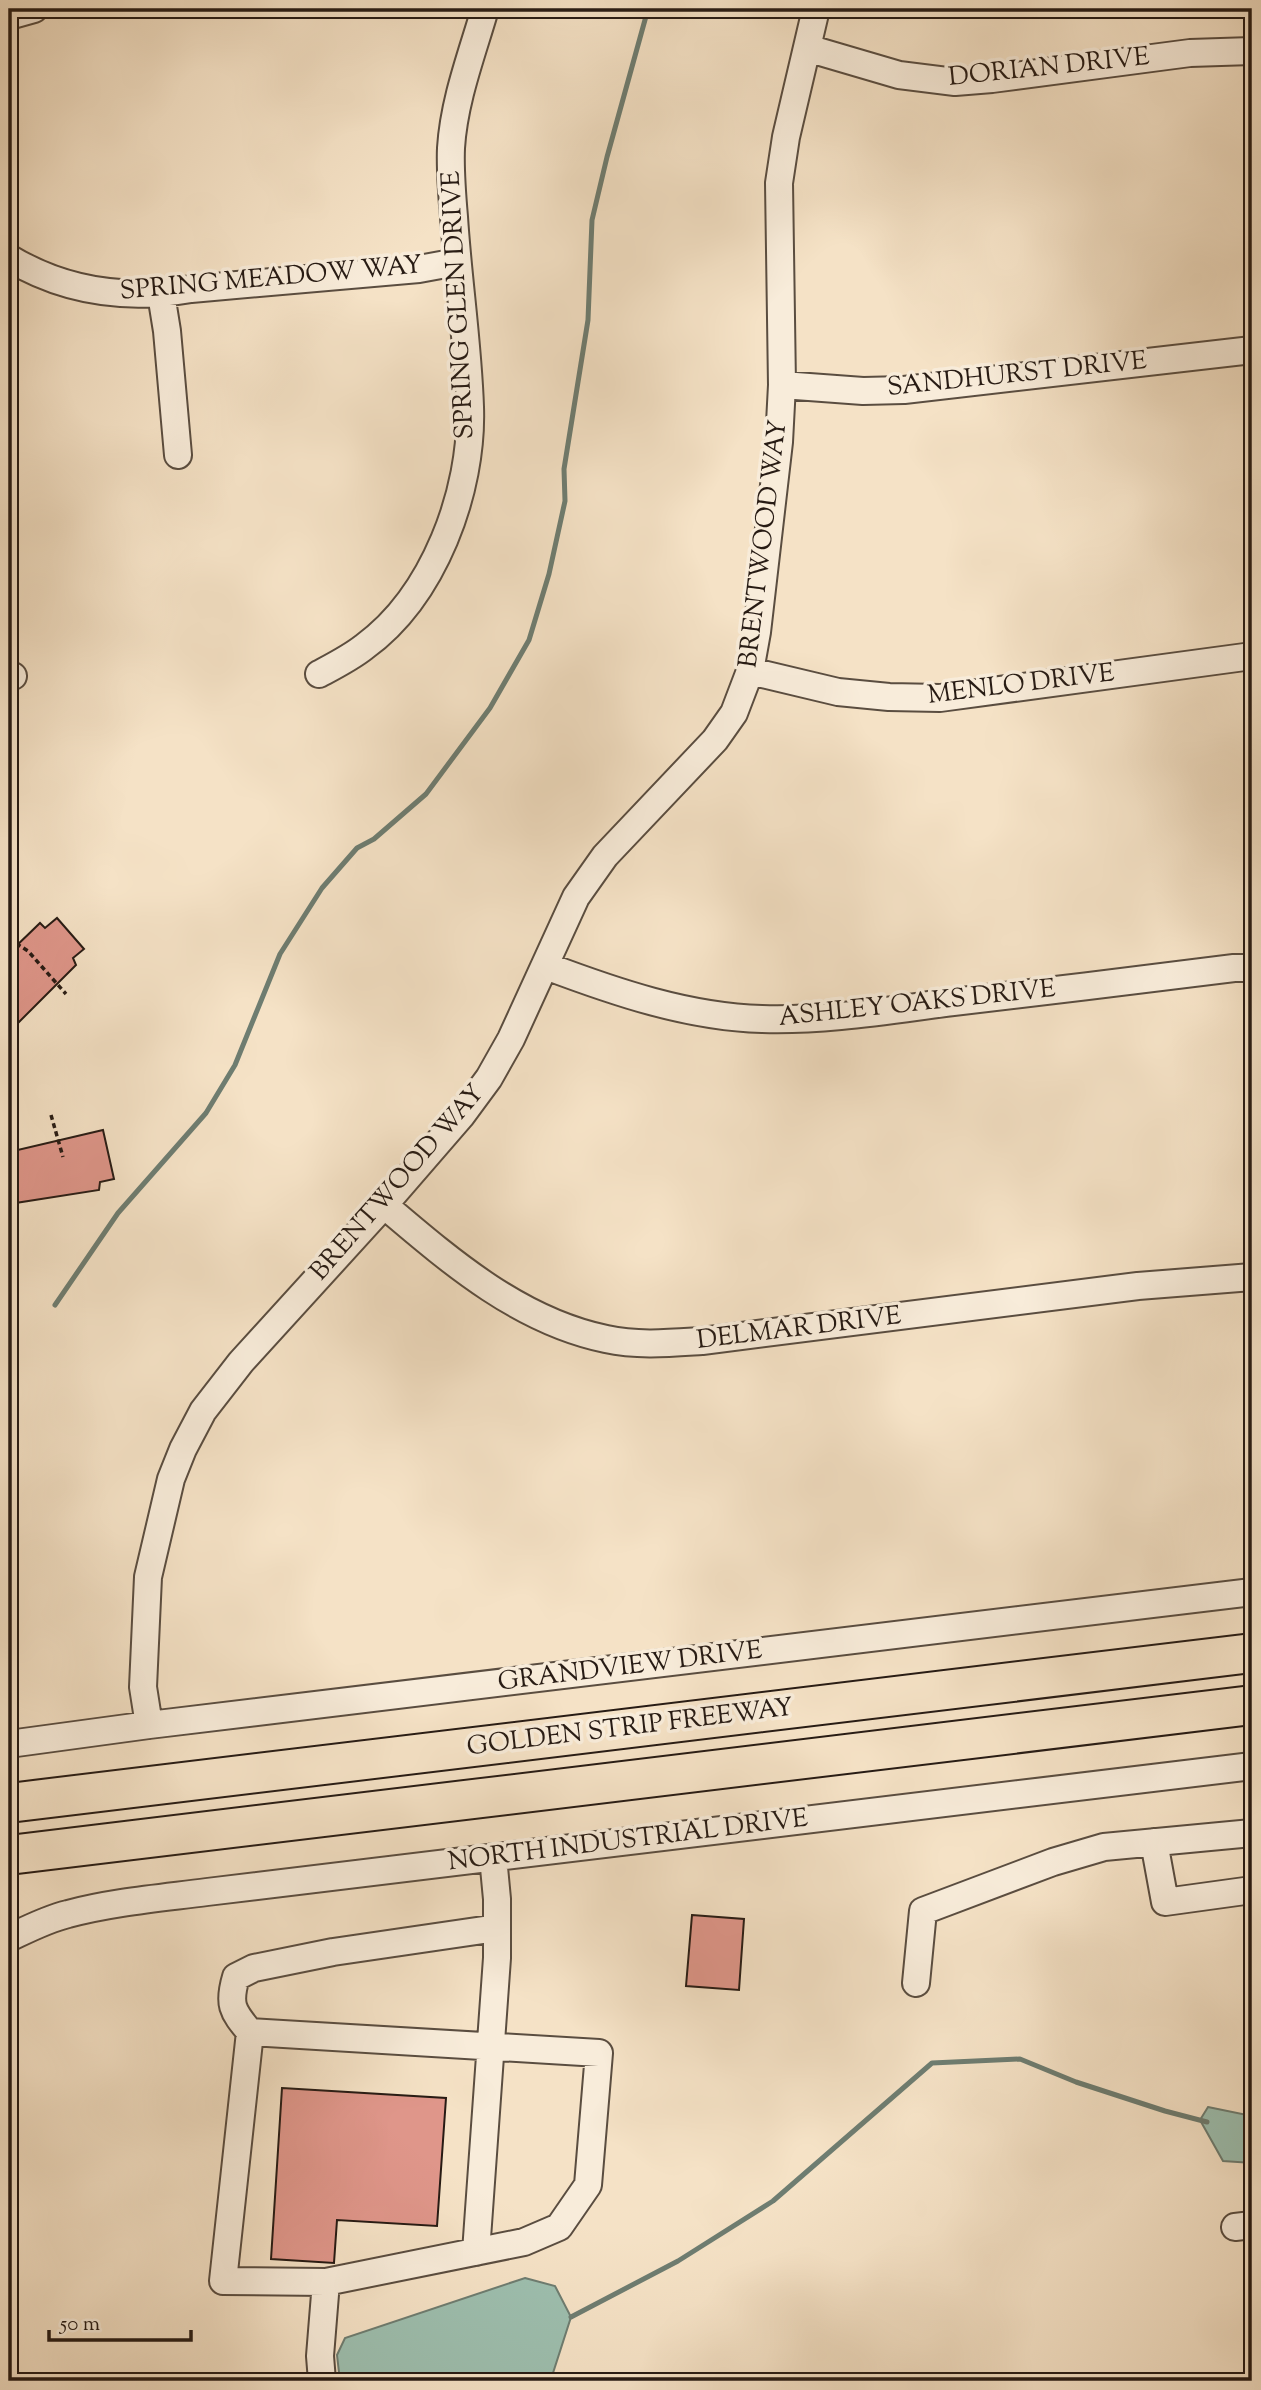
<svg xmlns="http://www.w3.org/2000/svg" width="1261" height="2390" viewBox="0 0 1261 2390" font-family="'Sorts Mill Goudy',serif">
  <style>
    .water { fill: #9dbfaf; stroke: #6e7d71; stroke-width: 2 }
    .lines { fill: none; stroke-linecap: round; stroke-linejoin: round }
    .stream { stroke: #6e7d71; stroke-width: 5 }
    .building { fill: #df968a; stroke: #271b14; stroke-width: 2 }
    .minor-casing { stroke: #5a4d40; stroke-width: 30 }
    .highway-casing { stroke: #271b14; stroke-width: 42 }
    .path { stroke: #271b14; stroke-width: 3.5; stroke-dasharray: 5 3.5; stroke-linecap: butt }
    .minor { stroke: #f8ecda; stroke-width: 26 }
    .highway { stroke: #f5e2c6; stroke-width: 38 }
    .labels { text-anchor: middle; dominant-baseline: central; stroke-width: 7; stroke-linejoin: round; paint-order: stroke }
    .street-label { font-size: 26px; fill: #271b14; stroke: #f8ecda }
  </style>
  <rect width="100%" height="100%" fill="#f5e2c6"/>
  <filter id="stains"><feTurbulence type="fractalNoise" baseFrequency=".00286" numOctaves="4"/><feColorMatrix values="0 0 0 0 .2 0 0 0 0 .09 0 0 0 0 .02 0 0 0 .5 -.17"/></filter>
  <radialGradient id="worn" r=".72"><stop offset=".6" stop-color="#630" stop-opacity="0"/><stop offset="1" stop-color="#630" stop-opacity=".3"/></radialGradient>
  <path class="water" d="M1208,2107l44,9v47l-29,-2 -23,-41z
    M525,2278l30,8 16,31 -19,59 -8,5h-204l-3,-26 8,-17z"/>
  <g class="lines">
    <path class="stream" d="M55,1305l63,-92 88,-100 29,-48 45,-111 42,-66 35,-40 17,-9 52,-45 64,-86 39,-68 20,-66 16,-73 -1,-32 24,-149 4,-100 15,-63 41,-148
      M571,2317l107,-56 95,-60 159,-138 88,-4 56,23 89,29 42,11"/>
  </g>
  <path class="building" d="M57,918l27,31 -11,9 3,7 -67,67v-79l31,-30 5,5z
    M103,1130l11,49 -14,3 -1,8 -90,14v-52z
    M692,1915l52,4 -5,71 -53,-4z
    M282,2088l164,10 -9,128 -100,-6 -3,43 -63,-4z"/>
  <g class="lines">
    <defs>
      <path id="minor" d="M9,16l25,-7
        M807,48l92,27 56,7 37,-3 198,-26 62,-2
        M9,258c56,34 118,42 182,31l228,-20 38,-7
        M161,294l6,37 11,124
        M782,385l81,6 41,-1 348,-40
        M750,671l88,21 51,5 51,1 312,-42
        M319,674c15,-8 31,-16 45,-27 70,-51 109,-156 106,-240 -2,-63 -12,-127 -16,-190 -2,-23 -4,-46 -3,-69 3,-48 21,-94 34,-139
        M9,675l4,1
        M546,966c69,26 142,51 216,53 64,2 128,-9 191,-17 94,-11 187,-22 281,-34h18
        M384,1205c66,56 135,116 222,134 32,7 64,4 96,2l436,-55 114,-9
        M149,1725l-6,-38 5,-110 23,-98 12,-30 20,-38 38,-49 143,-157 77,-89 28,-38 22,-39 65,-142 29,-41 110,-116 19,-27 16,-42 7,-39 22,-190 3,-57 -3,-202 7,-46 30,-128
        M9,1744l140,-19 1103,-133
        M1154,1842l11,60 87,-12
        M9,1938c19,-9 38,-19 59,-24 45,-12 93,-16 139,-22l1045,-126
        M916,1983l7,-72 130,-49 51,-15 148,-14
        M250,2032l349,21 -11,132 -29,42 -35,15 -198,40 -103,-1z
        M250,2032c-18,-21 -22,-28 -14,-55l18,-9 79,-16 164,-24
        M1235,2227l17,-2
        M476,2252l21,-294v-59l-4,-42
        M322,2381l-2,-25 6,-74"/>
      <path id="highway" d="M9,1803l1243,-150
        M9,1855l1243,-150"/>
    </defs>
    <use href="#minor" class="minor-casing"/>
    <use href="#highway" class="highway-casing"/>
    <path class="path" d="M9,939l19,12 38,43
      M9,1045v1
      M51,1115l12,42"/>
    <use href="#minor" class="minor"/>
    <use href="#highway" class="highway"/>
  </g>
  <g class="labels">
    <g class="street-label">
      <text transform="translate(1049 68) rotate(-6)">DORIAN DRIVE</text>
      <text transform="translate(271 279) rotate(-5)">SPRING MEADOW WAY</text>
      <text transform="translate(459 305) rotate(-93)">SPRING GLEN DRIVE</text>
      <text transform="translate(1017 375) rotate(-6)">SANDHURST DRIVE</text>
      <text transform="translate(764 544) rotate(-83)">BRENTWOOD WAY</text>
      <text transform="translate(1021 685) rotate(-7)">MENLO DRIVE</text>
      <text transform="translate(917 1004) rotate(-6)">ASHLEY OAKS DRIVE</text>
      <text transform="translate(398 1183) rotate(-49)">BRENTWOOD WAY</text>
      <text transform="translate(799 1329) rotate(-7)">DELMAR DRIVE</text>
      <text transform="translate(630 1667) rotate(-7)">GRANDVIEW DRIVE</text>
      <text transform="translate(630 1728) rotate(-7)">GOLDEN STRIP FREEWAY</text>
      <text transform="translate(628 1841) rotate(-7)">NORTH INDUSTRIAL DRIVE</text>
    </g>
  </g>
  <rect width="1261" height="2390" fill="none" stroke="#f5e2c6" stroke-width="35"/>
  <rect x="10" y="10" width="1240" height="2369" fill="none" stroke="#271b14" stroke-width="3.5"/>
  <rect x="18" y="18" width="1226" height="2355" fill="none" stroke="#271b14" stroke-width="2"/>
  <path d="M49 2330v10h142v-10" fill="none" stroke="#271b14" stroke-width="3.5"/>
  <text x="60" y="2330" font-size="21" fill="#271b14" stroke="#f8ecda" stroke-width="5" paint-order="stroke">50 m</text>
  <rect width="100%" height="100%" filter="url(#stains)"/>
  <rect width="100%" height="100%" fill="url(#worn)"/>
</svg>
